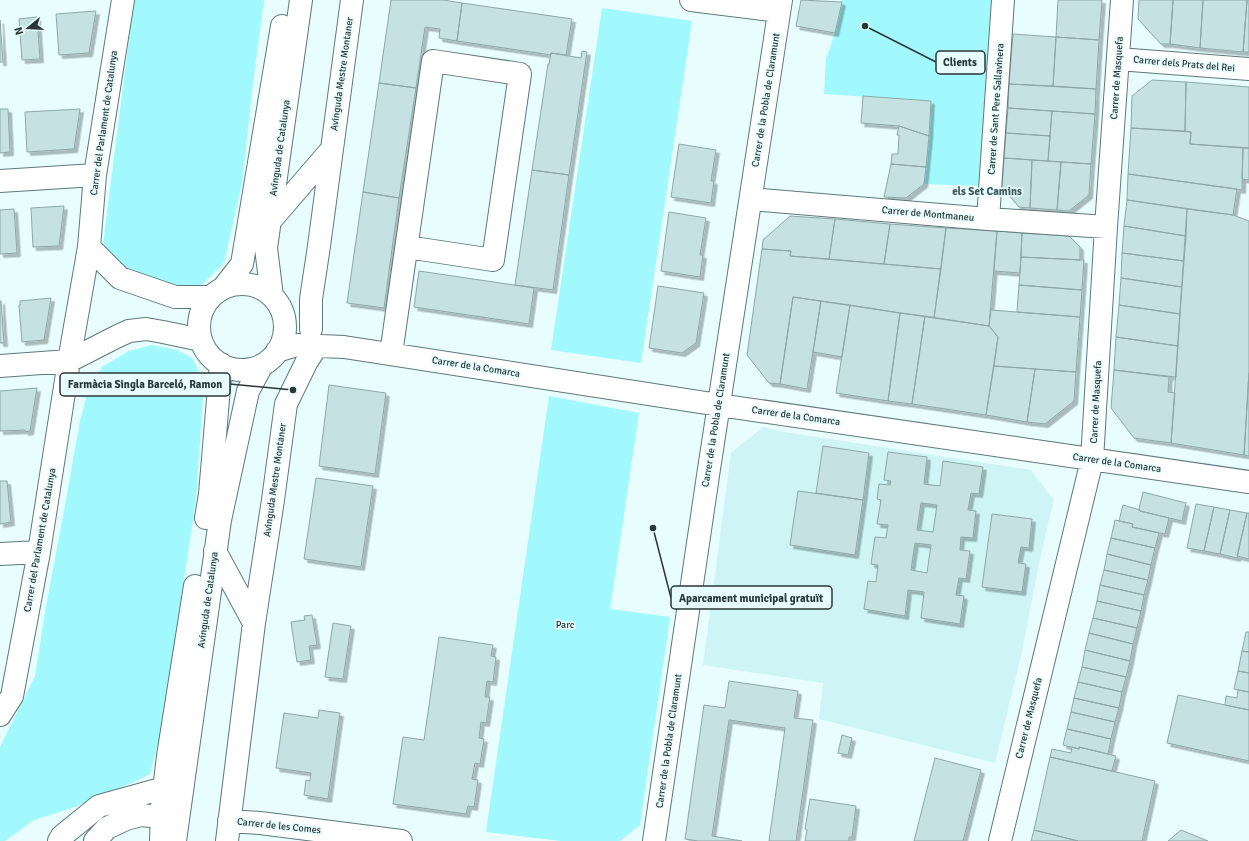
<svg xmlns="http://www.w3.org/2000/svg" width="1249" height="841" viewBox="0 0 1249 841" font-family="Signika,sans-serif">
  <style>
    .built { fill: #cef4f6 }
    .green { fill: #a1f9fe }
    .building { fill: #c5e1e2; stroke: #8da7a8; fill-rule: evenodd; filter: url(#shadow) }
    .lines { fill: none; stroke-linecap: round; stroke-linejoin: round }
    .minor-casing { stroke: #5f7879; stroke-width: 24 }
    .minor { stroke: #fff; stroke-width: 22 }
    .labels { text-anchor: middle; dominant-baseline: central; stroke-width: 3.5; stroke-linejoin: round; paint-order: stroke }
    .street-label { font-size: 10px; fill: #2b3636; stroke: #e7fdfe }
    .park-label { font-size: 10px; fill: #172e2f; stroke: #e7fdfe }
    .neighbourhood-label { font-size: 11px; font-weight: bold; fill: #41595b; stroke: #e7fdfe }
    .leader { fill: none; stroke: #2b3636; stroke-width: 1.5 }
    .callout-dot { fill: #2b3636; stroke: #e7fdfe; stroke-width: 1.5 }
    .callout { fill: #e7fdfe; stroke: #2b3636; stroke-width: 1.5 }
    .callout-label { font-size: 11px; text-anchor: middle; font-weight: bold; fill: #2b3636 }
  </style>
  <defs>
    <filter id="shadow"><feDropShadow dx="3.5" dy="3.5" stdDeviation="0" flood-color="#0004"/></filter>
  </defs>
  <rect width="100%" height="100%" fill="#e7fdfe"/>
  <path class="built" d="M763,427l21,5 247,38 23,30 -13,54 -20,102 -26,107 -176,-44 4,-36 -120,-18 28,-212z"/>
  <path class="green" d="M134,0h130l-11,83 -11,100 -18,80 -21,21 -27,6 -32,-9 -31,-20 -10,-17z
    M842,0h173l-13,187 -78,-3 5,-48 1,-35 -106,-7 2,-35 9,-26z
    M602,8l90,13 -51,342 -90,-13z
    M152,345l25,5 15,8 12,23 -8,118 -35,233 -11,42 -14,7 -64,27 -38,12 -29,21h-5v-94l35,-71 11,-70 18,-95 16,-90 8,-31 14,-23 27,-16z
    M549,396l90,17 -29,196 60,8 -30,208 -20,16h-59l-75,-9z"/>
  <path class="building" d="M391,0h52l19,3 -5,38 -18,-3 1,-9 -15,-2 -9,61 -37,-5z
    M801,0l41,2 -7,31 -39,-7z
    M1058,0h44l-3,40 -43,-3z
    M1139,0h34l-3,44h-9l-23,-25z
    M1173,0h30l-3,48 -30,-4z
    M1203,0h44l-4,52 -43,-4z
    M1247,0h2v52h-6z
    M462,3l110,16 -6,36 -15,-2v2l-94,-14z
    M96,11l-7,42 -30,2 -3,-41z
    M37,17l3,42 -18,1 -3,-41z
    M0,20l3,42h-3z
    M1013,34l43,3 -3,49 -44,-2z
    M1056,37l43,3 -3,49 -43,-3z
    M582,51l5,1 -18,123 -37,-5 16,-106h1l2,-11 30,5z
    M1152,80l34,2 -1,49 -54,-3 1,-32z
    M1186,82l63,5v61l-59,-4 1,-12 -6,-1z
    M379,83l37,5 -17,110 -36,-6z
    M1009,84l87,5 -1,25 -87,-6z
    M863,96l68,5 -2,35 -30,-10 -38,-3z
    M1008,108l44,3 -2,25 -44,-3z
    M0,109h8l2,43 -10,1z
    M80,109l-6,40 -47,3 -2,-40z
    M1052,111l43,3 -4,50 -43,-3z
    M899,126l30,10 -3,31 -35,-3 1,-10h6l1,-19h-2z
    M1131,128l60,4 -1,12 53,4 -1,42 -114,-16z
    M1006,133l44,3 -2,25 -44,-3z
    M679,144l37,6 -5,31h3l-3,22 -40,-6z
    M1243,148h6v32l-7,-1z
    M1004,158l28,2 -2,48 -11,-1 -17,-20z
    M1032,160l29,2 -4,48 -27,-2z
    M1061,162l30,2 -2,31 -20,16 -12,-1z
    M891,164l35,3 -2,17 -18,14 -22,-1z
    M532,170l37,5 -16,115 -38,-5z
    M1128,174l109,15 -4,26 -106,-15z
    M363,192l36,6 -15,110 -37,-5z
    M1127,200l60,9 -1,27 -62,-10z
    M64,206l-5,40 -26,1 -2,-39z
    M14,209l3,44 -17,1v-44z
    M1187,209l46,6 16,6v150l-5,84 -73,-12z
    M669,212l37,6 -6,37h3l-3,22 -39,-6z
    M790,216l45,3 -6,40 -39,-3 1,-5 -29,-2 1,-9z
    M835,219l55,5 -6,40 -55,-5z
    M890,224l56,4 -5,41 -57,-5z
    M1124,226l62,10 -2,25 -62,-8z
    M946,228l51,3 -8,95 -55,-8z
    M997,231l25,2 -2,40 -26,-2z
    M1022,233l47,3 11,11v13l-59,-3z
    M762,249l29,2 -1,5 151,13 -7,49 -141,-21 -13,87 -11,-1 -22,-28z
    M1122,253l62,8 -2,26 -61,-9z
    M1021,257l63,3 -2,30 -63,-5z
    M419,271l115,17 -5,36 -115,-17z
    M1121,278l61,9 -2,27 -61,-9z
    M1019,285l63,5 -2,27 -63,-5z
    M658,286l46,7 -8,50 -14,10 -33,-5z
    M793,297l28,4 -14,88 -27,-5z
    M51,298l-7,42 -22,2 -3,-37h1v-4z
    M0,301h1l3,42h-4z
    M821,301l29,4 -8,52 -29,-5z
    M850,305l50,8 -12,88 -52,-8z
    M1119,305l61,9 -2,32 -62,-9z
    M991,310l89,7 -4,55 -82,-6 4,-29 -9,-11z
    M900,313l25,3 -13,88 -24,-3z
    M925,316l64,10 9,11 -12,78 -74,-11z
    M1116,337l62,9 -2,31 -62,-7z
    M994,366l41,3 -8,53 -41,-7z
    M1035,369l41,3 -2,29 -29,23 -18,-2z
    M1114,370l55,7 -1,15 7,1 -4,50 -37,-5 -23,-30z
    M1249,373v83l-5,-1z
    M329,385l57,8 -11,81 -56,-8z
    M37,388l-7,43 -5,1v-2l-25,1v-40z
    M823,446l46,7 -6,47 -47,-7z
    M888,452l39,5 -3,27 16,2 3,-25 40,6 -4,27 -8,-1 -3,17 8,1 -3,27 -12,-1 -1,13 10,1 -4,28 -7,-1 -3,17 8,1 -4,28 -39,-6 3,-26 -16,-2 -3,26 -41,-7 4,-28 8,1 2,-17 -7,-1 4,-27 11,1 2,-13 -11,-1 4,-24 -4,-1 2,-15 11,1 1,-4 -7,-1zM921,503l16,2 -4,27 -16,-2zM915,543l16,2 -4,28 -16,-3z
    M316,478l57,8 -12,81 -57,-8z
    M0,481h7l4,41 -11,2z
    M798,491l65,9 -8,55 -65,-10z
    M1143,492l43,11 -4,18 -42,-10v-1l-1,-1z
    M1196,504l18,3 -10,44 -17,-3z
    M1123,505l17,5v1l29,7 -4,16 -33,-7 1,-3 -14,-3z
    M1214,507l16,3 -10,44 -16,-3z
    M1230,510l17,3 -10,45 -17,-4z
    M1247,513h2v46l-12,-3z
    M992,514l40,5 -3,29 -8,-1 -3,16 8,1 -4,28 -40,-5z
    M1115,520l18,4 -1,3 27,6 -4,15 -44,-10z
    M1111,538l44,10 -4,17 -44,-11z
    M1107,554l44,11 -3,15 -44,-10z
    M1104,570l44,10 -4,15 -44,-10z
    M1100,585l44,10 -3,16 -44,-10z
    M1097,601l44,10 -4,17 -44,-10z
    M312,615l5,30 -8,1 2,14 -14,2 -6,-40 14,-2 -1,-4z
    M1093,618l44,10 -4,16 -44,-11z
    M333,623l18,3 -8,53 -18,-2z
    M1246,632h3v20l-7,-1z
    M1089,633l44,11 -3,17 -45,-11z
    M439,637l54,8 -2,11 5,1 -3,25 -6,-1 -2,16h5l-4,26 -5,-1 -2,16 5,1 -4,25 -5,-1 -3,16 6,1 -4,27 -6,-1 -2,8 -73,-10 10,-67 21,3z
    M1085,650l45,11 -4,16 -44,-10z
    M1242,651l7,1v21l-11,-2z
    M1082,667l44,10 -4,15 -44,-10z
    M1238,671l11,2v19l-15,-3z
    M729,681l69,10 -4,27 19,2 -17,121h-27l16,-113 -56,-8 -17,116 30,5h-44l-13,-2 19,-134 21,3z
    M1078,682l44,10 -3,16 -45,-10z
    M1238,690l11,2v18l-24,-5 1,-9 11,2z
    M1178,695l71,15v51l-82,-18z
    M1074,698l45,10 -4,14 -44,-10z
    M319,710l21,3 -12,86 -24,-4 2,-15 4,1 1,-8 -35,-5 8,-55 34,5z
    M1071,712l44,10 -4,17 -44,-10z
    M1067,729l44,10 -3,15 -29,-7v2l-16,-4z
    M842,735l10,3 -4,17 -10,-2z
    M1072,747l7,2v-2l37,9 -4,15 -62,-14 2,-8 19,4z
    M1050,757l105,24 -13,60h-64l-44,-11z
    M935,758l46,12 -18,71h-49z
    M810,799l46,7 -4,31h-3v4h-44l2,-11 -2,-1z
    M1034,830l44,11h-47z
    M1181,830l27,11h-40z"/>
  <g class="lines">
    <defs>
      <path id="minor" d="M691,0l88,11
        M1118,59l131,10
        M0,181l95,-6
        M751,199l237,20 118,8
        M988,219l15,-219
        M270,221l62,-72
        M89,247l31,31 55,19h35
        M199 327a43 43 0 1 1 86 0a43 43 0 1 1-86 0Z
        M224,287l18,-23 40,-238
        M272,296l-6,-48 35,-248
        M311,329v-30l8,-53 33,-246
        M277,351l20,-6 47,2 375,58 530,77
        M391,354l42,-293 87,13 -27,186 -86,-13
        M0,366l69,-5 47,-24 13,-6 17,-2 17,3 38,8
        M206,518l4,-24 11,-130
        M215,551l39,72
        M0,554l39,-2
        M0,715l12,-19 27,-144 30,-191 20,-114 6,-72 28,-175
        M229,821l31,2 141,18
        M59,841l3,-5 37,-30 65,-18
        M95,841l12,-13 19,-9 15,-4 20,2
        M161,841l1,-34 6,-51 27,-170
        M175,841l45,-321 28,-129 14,-26
        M227,841l27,-218 19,-123 13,-96 21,-43 10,-15
        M654,841l55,-372 72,-469
        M1000,841l92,-381 14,-233 16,-227"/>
    </defs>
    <use href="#minor" class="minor-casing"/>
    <use href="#minor" class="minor"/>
  </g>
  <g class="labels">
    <g class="street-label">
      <text transform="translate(1184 64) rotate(5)">Carrer dels Prats del Rei</text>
      <text transform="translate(342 74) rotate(-82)">Avinguda Mestre Montaner</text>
      <text transform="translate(1117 78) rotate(-86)">Carrer de Masquefa</text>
      <text transform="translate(766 100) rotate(-81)">Carrer de la Pobla de Claramunt</text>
      <text transform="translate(996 109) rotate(-86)">Carrer de Sant Pere Sallavinera</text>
      <text transform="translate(104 123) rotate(-82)">Carrer del Parlament de Catalunya</text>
      <text transform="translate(280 148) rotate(-82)">Avinguda de Catalunya</text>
      <text transform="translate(928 214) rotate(5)">Carrer de Montmaneu</text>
      <text transform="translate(476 367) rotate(9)">Carrer de la Comarca</text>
      <text transform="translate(1096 402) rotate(-87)">Carrer de Masquefa</text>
      <text transform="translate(796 416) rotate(8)">Carrer de la Comarca</text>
      <text transform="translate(716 420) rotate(-81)">Carrer de la Pobla de Claramunt</text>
      <text transform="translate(1117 463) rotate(8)">Carrer de la Comarca</text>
      <text transform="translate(275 480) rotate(-82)">Avinguda Mestre Montaner</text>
      <text transform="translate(40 540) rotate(-80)">Carrer del Parlament de Catalunya</text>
      <text transform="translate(208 600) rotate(-82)">Avinguda de Catalunya</text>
      <text transform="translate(1029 718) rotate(-76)">Carrer de Masquefa</text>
      <text transform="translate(669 741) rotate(-82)">Carrer de la Pobla de Claramunt</text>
      <text transform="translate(279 826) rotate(6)">Carrer de les Comes</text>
    </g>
    <g class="park-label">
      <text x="565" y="625">Parc</text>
    </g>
    <g class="neighbourhood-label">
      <text x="987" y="191">els Set Camins</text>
    </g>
  </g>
  <path class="leader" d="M865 26L936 62M293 390L230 384M653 528L671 598"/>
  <g class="callout-dot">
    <circle cx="865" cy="26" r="4"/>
    <circle cx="293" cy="390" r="4"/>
    <circle cx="653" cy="528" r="4"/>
  </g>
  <g class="callout">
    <rect x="936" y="51" width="49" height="23" rx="4"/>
    <rect x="60" y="373" width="170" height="23" rx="4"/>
    <rect x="671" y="586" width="161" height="23" rx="4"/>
  </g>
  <g class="callout-label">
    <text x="960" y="66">Clients</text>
    <text x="145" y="388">Farmàcia Singla Barceló, Ramon</text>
    <text x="751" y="602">Aparcament municipal gratuït</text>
  </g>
  <g transform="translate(28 28) rotate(252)" stroke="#e7fdfe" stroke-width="3" paint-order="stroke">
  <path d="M0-3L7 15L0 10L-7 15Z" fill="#2b3636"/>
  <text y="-6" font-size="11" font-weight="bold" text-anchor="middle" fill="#2b3636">N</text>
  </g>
</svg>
